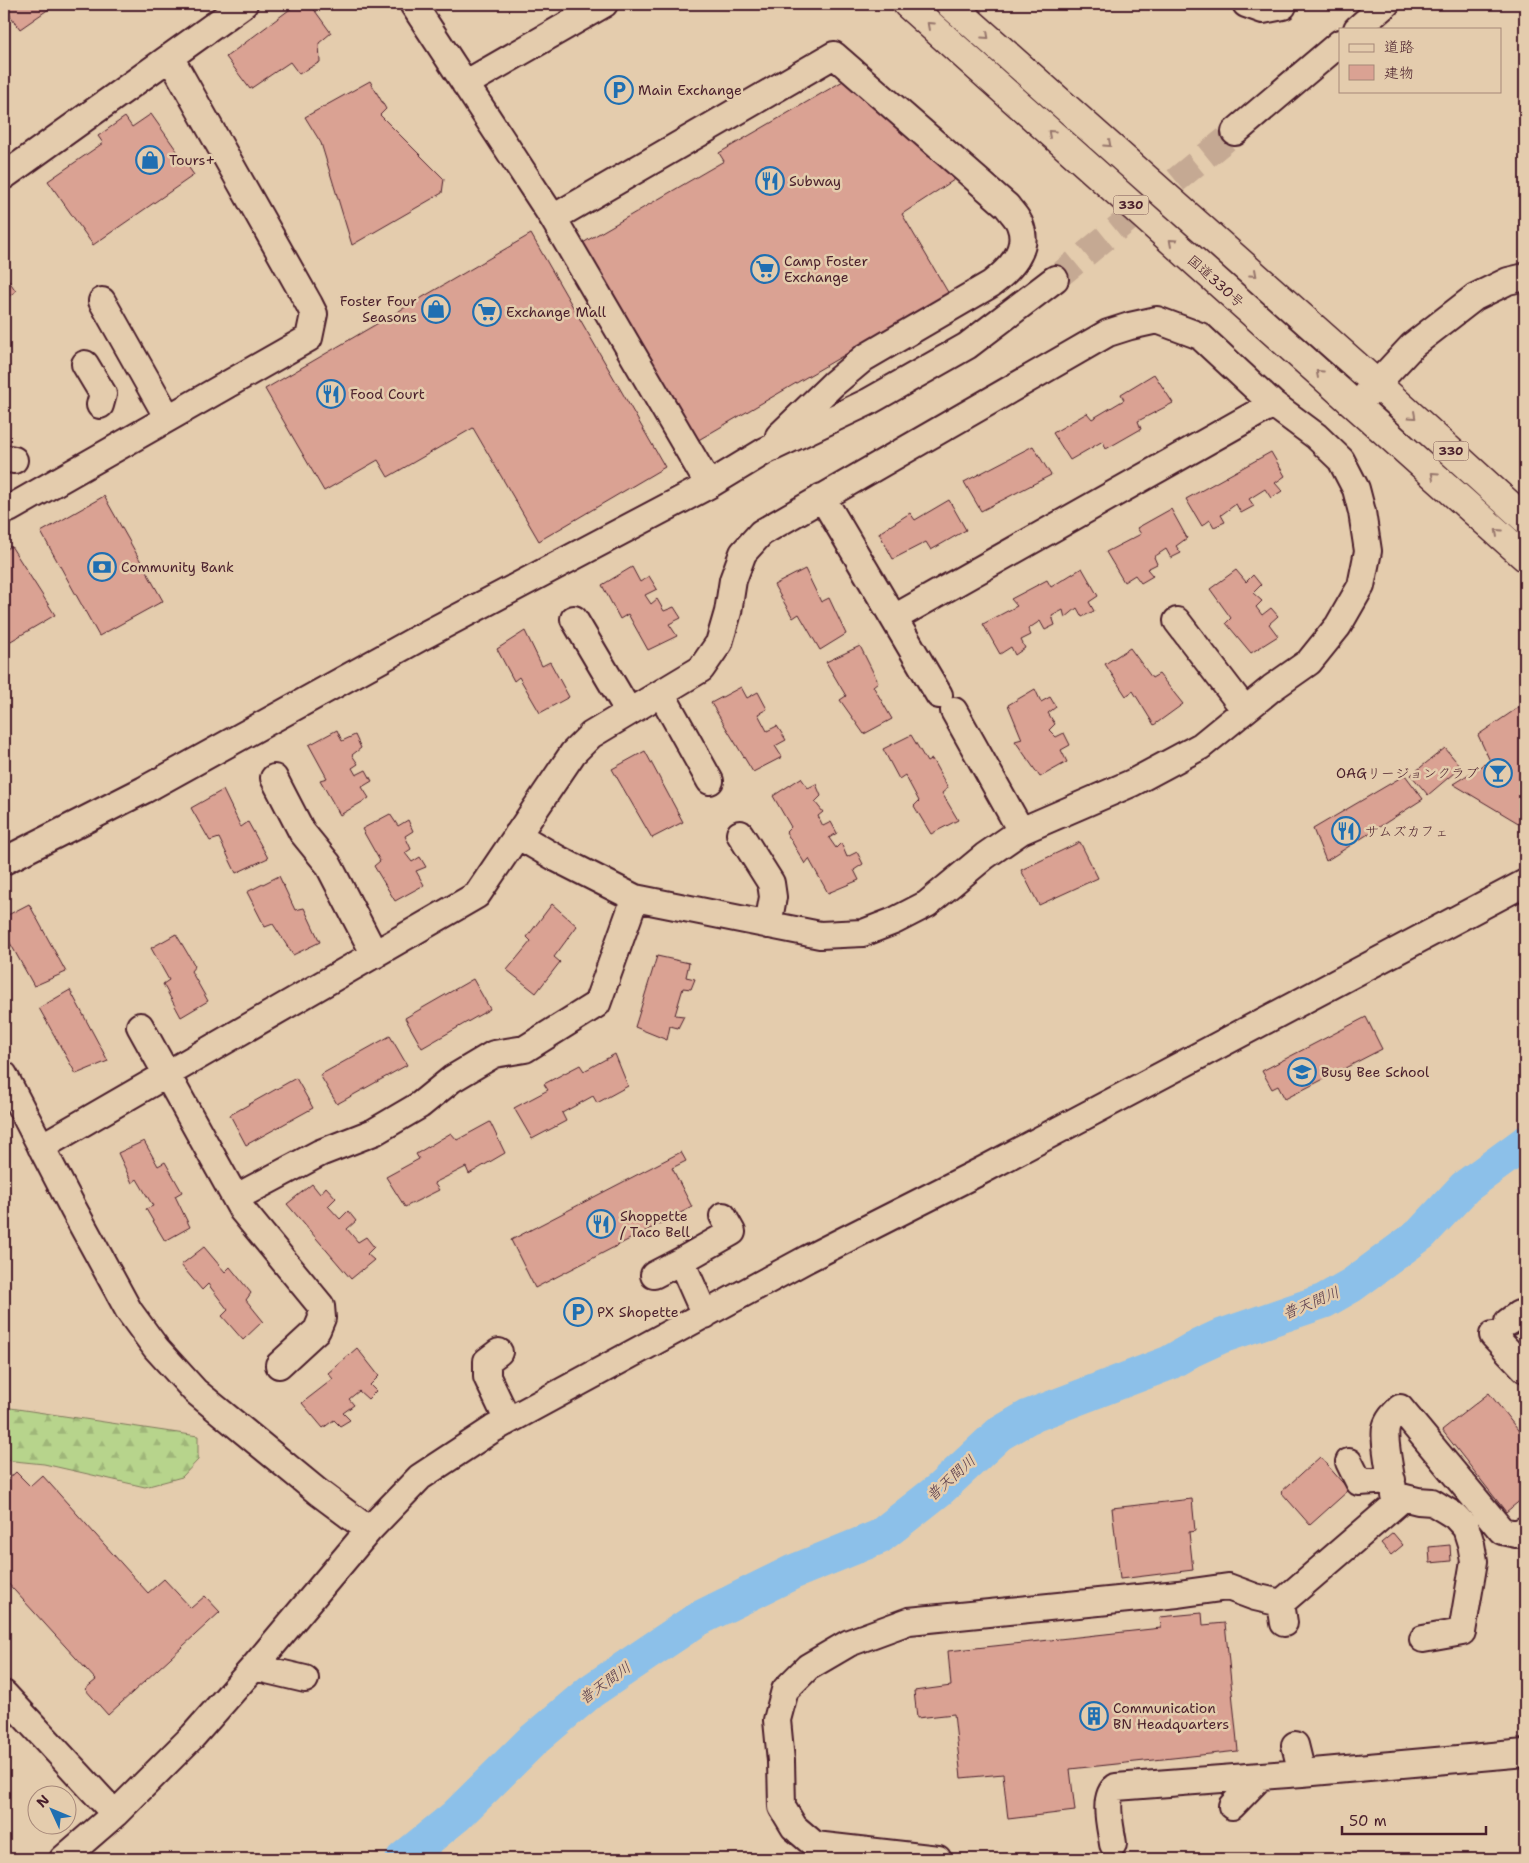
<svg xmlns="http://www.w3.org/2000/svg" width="1529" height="1863" viewBox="0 0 1529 1863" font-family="'Shantell Sans','Klee One',sans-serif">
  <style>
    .forest { fill: url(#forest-firs); stroke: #807a5c }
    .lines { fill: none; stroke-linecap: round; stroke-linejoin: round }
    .river { stroke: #8cc0e9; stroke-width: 35 }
    .building { fill: #daa293; stroke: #4a1f2b }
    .minor-tunnel { stroke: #c5a993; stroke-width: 26; stroke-dasharray: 26 13; stroke-linecap: butt }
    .minor-casing { stroke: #4a1f2b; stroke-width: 30 }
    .highway-casing { stroke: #4a1f2b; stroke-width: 31 }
    .minor { stroke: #e4ccad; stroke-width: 26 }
    .highway { stroke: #e4ccad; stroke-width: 28 }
    .oneway { stroke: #97766c }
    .labels { text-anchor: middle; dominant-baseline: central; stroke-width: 5; stroke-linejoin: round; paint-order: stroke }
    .shield { fill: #e4ccad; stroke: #785352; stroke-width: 1 }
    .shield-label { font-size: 12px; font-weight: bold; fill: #4a1f2b }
    .poi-label { font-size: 14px; fill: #4a1f2b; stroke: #e4ccad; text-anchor: start }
    .street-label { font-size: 14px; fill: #4a1f2b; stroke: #e4ccad }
    .water-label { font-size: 15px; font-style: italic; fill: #543748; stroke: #e4ccad }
  </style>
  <defs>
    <pattern id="forest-firs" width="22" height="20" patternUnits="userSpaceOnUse" patternTransform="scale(1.25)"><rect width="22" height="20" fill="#b7d48c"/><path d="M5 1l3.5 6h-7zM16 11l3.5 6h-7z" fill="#9fb679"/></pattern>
  </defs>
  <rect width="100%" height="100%" fill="#e4ccad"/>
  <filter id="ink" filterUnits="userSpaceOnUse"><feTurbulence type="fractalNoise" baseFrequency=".02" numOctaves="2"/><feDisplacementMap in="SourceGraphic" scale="10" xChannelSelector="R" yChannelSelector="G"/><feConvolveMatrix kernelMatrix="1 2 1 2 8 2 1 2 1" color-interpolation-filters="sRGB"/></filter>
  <g filter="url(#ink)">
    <path class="forest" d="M4,1407l194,29v24l-16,17 -37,10 -101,-23 -40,-4z"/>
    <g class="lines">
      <path class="river" d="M403,1859l53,-43 76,-75 59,-50 107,-72 95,-47 86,-35 61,-48 59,-55 29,-17 141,-54 24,-14 26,-12 105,-36 28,-16 69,-51 44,-47 60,-44"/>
    </g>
    <path class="building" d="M4,4h52l-36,25 -16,-22z
      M297,4h13l21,29 -12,10 1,19 -21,12 -9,-12 -40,27 -24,-32z
      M850,77l110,99 -58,38 47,80 -254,148 -114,-198 143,-83 -5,-8z
      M370,81l16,28 -6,6 64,64 -2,14 -90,52 -31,-102 -16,-26z
      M151,114l43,61 -101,70 -45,-64 55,-38 -5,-7 27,-19 7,10z
      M531,234l134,233 -126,74 -66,-113 -85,49 -10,-17 -54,31 -59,-102z
      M4,274l12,17 -12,9z
      M1154,374l19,29 -35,18 3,8 -35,20 -3,-8 -33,19 -17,-27 34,-20 5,6 32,-19 -3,-6z
      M1033,446l18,29 -70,36 -17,-29z
      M1271,452l14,24 -10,7 7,8 -11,7 -6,-9 -16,10 5,7 -13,7 -5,-9 -15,11 4,7 -11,5 -4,-7 -8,6 -16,-27z
      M104,496l59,105 -64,35 -58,-104z
      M949,500l17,30 -35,20 -5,-8 -33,17 -14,-26 31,-20 5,7z
      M1171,509l16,29 -11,8 5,7 -10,5 -5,-9 -12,8 3,7 -10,5 6,7 -12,7 -6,-8 -11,7 -18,-30 35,-18 -4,-6z
      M11,546l44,69 -51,30v-94z
      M632,567l8,15 9,-6 8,13 -12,6 6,9 6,-5 7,12 10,-4 7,11 -12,6 8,12 -29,14 -20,-36 -8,5 -18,-34z
      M1082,568l16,28 -9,6 5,9 -12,6 -5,-9 -12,10 -2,-8 -11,6 3,9 -10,5 -5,-9 -12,8 3,6 -10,5 4,8 -10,7 -4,-8 -11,7 -17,-30 34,-18 -6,-7 36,-19 4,7z
      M805,569l16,33 8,-4 17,36 -26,16 -21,-36 -6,4 -19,-33z
      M1236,570l10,12 7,-7 8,10 -8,8 9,8 -6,6 6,8 9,-7 7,8 -9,8 9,12 -27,17 -25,-30 5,-5 -21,-29z
      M525,631l17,35 8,-4 19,35 -29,16 -21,-36 -5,4 -17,-32z
      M860,646l18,36 -5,4 19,33 -28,15 -24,-34 6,-4 -20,-34z
      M1130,648l22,30 7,-4 24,30 -29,21 -21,-34 -7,5 -21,-32z
      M741,687l6,11 11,-6 9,17 -9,5 9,17 10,-5 9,14 -11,6 7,11 -29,15 -42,-69z
      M1035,689l6,13 9,-5 6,10 -8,6 7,11 -6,6 7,7 8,-4 6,12 -9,5 6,12 -27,15 -25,-36 7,-2 -14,-34z
      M1525,703v124l-72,-43 37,-23 -12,-26z
      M337,730l5,11 13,-6 6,13 -9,7 6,9 -6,4 4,7 10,-5 6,11 -10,6 7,11 -29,17 -20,-35 7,-2 -18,-33z
      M911,735l16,27 5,-3 16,29 -6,5 16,27 -27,14 -17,-28 5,-5 -14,-26 -6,4 -16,-30z
      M1445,748l16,19 -33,28 -17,-20z
      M645,751l38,71 -31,16 -40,-69z
      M1405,775l18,24 -97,62 -13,-32z
      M801,778l7,10 8,-4 5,12 -6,6 8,10 -5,4 5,10 8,-4 6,11 -8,5 7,10 5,-5 6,14 10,-5 6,12 -9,6 5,10 -31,13 -19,-34 -4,5 -19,-32 5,-5 -18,-31z
      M223,790l18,37 7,-5 20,36 -32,15 -17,-35 -9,3 -19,-33z
      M390,814l8,12 10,-6 5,11 -8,5 6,13 -6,4 7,9 8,-5 6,10 -10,4 8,14 -29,16 -21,-35 6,-5 -18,-32z
      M1080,842l18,36 -59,27 -18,-35z
      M279,876l16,34 9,-2 16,34 -27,13 -20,-31 -8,3 -18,-35z
      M29,904l37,68 -32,14 -30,-54v-15z
      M552,904l25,22 -23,31 6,5 -24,31 -29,-23 24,-29 -4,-4z
      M176,934l19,32 -4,5 17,30 -27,16 -18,-33 6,-4 -18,-32z
      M657,956l32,7 -3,14 9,2 -4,10 -8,-1 -8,27 9,1 -6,12 -8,-2 -3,14 -32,-13z
      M473,979l17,30 -68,39 -17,-30z
      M70,990l38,71 -32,13 -37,-66z
      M1366,1017l16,32 -97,50 -7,-13 -6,3 -10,-18z
      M390,1036l17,29 -70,39 -17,-29z
      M615,1054l13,32 -31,17 -4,-7 -31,17 4,8 -34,18 -18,-31 34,-18 -4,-6 36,-19 4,6z
      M296,1078l17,30 -67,37 -16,-30z
      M490,1122l15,31 -36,21 -3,-7 -32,16 5,7 -34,17 -19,-30 33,-18 -3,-5 35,-21 6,7z
      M144,1141l14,25 7,-4 17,30 -7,4 15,31 -25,14 -19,-32 7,-3 -16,-27 -5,4 -14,-30z
      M681,1152l5,9 -14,7 20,39 -157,81 -24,-48z
      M312,1184l8,10 6,-7 10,11 -8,8 12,13 8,-8 8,10 -9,8 11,13 8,-5 8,10 -7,7 7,6 -23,19 -64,-75z
      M204,1247l21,25 5,-5 21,26 -5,7 17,21 -20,19 -21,-24 6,-6 -20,-26 -6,6 -21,-25z
      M357,1348l22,28 -9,9 6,6 -8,8 -9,-8 -10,8 5,6 -11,8 7,7 -10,6 -6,-6 -11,8 -21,-25 31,-24 -5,-6z
      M1489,1393l36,46v65l-3,-5 -16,13 -64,-82z
      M1320,1457l29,33 -39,35 -29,-33z
      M16,1472l14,14 12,-11 106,118 16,-14 27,29 14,-12 15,16 -112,103 -23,-26 11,-9 -92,-101v-96z
      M1192,1499l3,32 -6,1 4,38 -73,9 -8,-71z
      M1393,1533l10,12 -12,10 -10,-12z
      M1450,1545l1,16 -21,2 -1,-16z
      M1202,1613l1,12 22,-2 13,128 -168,18 5,42 -67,8 -5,-45 -42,4 -7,-64 -37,4 -3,-27 37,-5 -3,-35 213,-23 -1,-11z"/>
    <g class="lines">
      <path class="minor-tunnel" d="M1055,279l180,-147"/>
      <defs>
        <path id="minor" d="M413,4l140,214 156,267
          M1246,4l17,6 20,-4
          M1357,29l29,-25
          M465,84l139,-80
          M1235,132l105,-89
          M4,176l240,-172
          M553,218l281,-163 173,151c4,6 11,12 13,19 10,25 -11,45 -29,59l-127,74 -31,26 -54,52
          M102,301l66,117
          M85,364l18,30 -3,11
          M1356,406l57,-61 62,-48 33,-16 17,-4
          M4,458l10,2
          M822,497l117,198
          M4,507l5,2 300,-171 5,-24 -5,-10 -139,-247
          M894,618l379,-214
          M574,619l55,93
          M1177,621l68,89
          M661,693l49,88
          M954,711l67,120
          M274,778l28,54 26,32 47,91
          M740,834l31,49 2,14 -5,28
          M4,861l140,-71 277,-153 288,-152 56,-34 103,-49 99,-56 88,-67
          M140,1026l102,184 79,96 1,12 -5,12 -38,35
          M4,1075l70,135 55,101 27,37 39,43 123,101 51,38
          M41,1147l436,-252 96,-142 18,-18 110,-66 18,-26 9,-31 5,-32 10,-27 18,-20 347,-200 22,-7 27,-6 43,16 73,68 43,32 25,24 15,29 6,23 6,39 -7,35 -23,40 -29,36 -37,26 -71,58 -69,37 -111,48 -36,25 -58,48 -33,17 -31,12 -43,2 -185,-37 -77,-39 -41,-24
          M237,1197l83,-44 54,-21 46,-27 32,-26 42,-25 31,-5 72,-45 38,-106
          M681,1261l51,-29 -9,-16
          M654,1275l27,-14 24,54
          M1508,1322l11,-8
          M1493,1335l32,34
          M499,1352l-12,9v16l21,44
          M1349,1462l10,20 33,-2
          M1394,1495l24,6 14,1 23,14 11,12 5,16 3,17 -12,71 -39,7
          M1281,1603l115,-99c-3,-16 -13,-63 -10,-76 2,-8 8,-14 14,-20l102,123 14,3 9,-4
          M254,1667l51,12
          M4,1694l111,120
          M1302,1773l223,-20
          M1232,1806l29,-30 41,-3 -7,-28
          M1113,1844c-2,-15 -11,-47 3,-57l145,-11
          M63,1859l52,-45 78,-78 61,-69 115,-137 51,-53 73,-48 314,-170 174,-88 544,-288
          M938,1859l-123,-14 -21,-18 -12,-20 -1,-46 -4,-41 8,-30 23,-23 41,-24 60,-22 269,-27 50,-7 27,10 26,6 3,20"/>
        <path id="highway" d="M907,4l618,553
          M950,4l427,380 148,135"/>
      </defs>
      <use href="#minor" class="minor-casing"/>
      <use href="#highway" class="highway-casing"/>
      <use href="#minor" class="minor"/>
      <use href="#highway" class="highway"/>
    </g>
    <defs><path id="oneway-chevron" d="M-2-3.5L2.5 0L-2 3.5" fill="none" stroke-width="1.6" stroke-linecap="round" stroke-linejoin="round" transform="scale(1.25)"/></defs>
    <g class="oneway">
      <use href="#oneway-chevron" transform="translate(930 25) rotate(-138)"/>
      <use href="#oneway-chevron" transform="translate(986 36) rotate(42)"/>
      <use href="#oneway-chevron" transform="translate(1051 133) rotate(-138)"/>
      <use href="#oneway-chevron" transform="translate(1108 144) rotate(42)"/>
      <use href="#oneway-chevron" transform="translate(1172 242) rotate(-138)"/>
      <use href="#oneway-chevron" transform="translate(1254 274) rotate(42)"/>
      <use href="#oneway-chevron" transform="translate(1319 373) rotate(-138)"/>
      <use href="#oneway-chevron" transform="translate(1413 416) rotate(42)"/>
      <use href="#oneway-chevron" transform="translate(1434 475) rotate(-138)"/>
      <use href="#oneway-chevron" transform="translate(1498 532) rotate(-138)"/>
    </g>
  </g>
  <defs>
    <symbol id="parking-ring" viewBox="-11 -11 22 22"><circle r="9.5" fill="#e4ccad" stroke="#1f6fb2" stroke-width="1.5"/><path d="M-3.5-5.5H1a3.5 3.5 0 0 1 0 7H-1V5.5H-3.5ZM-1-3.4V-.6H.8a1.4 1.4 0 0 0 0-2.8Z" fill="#1f6fb2"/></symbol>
    <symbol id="shop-ring" viewBox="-11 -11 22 22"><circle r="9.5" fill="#e4ccad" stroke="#1f6fb2" stroke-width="1.5"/><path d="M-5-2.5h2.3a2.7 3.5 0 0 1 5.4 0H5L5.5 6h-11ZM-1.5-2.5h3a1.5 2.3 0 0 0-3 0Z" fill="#1f6fb2"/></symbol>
    <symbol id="restaurant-ring" viewBox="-11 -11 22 22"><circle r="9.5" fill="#e4ccad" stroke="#1f6fb2" stroke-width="1.5"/><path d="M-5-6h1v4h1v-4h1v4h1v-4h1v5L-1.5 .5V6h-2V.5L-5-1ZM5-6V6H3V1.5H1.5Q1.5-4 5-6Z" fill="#1f6fb2"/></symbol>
    <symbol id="supermarket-ring" viewBox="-11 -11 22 22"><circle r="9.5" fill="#e4ccad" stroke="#1f6fb2" stroke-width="1.5"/><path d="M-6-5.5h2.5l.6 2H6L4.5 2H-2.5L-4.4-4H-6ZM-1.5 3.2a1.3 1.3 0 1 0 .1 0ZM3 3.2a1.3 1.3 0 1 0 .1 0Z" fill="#1f6fb2"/></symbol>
    <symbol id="bank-ring" viewBox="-11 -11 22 22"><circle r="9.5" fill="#e4ccad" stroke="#1f6fb2" stroke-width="1.5"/><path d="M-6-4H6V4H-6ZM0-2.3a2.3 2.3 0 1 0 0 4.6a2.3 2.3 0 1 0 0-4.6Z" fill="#1f6fb2"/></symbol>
    <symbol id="bar-ring" viewBox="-11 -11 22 22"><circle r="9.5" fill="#e4ccad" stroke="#1f6fb2" stroke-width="1.5"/><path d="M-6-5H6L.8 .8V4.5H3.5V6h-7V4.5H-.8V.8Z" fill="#1f6fb2"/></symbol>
    <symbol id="school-ring" viewBox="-11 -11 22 22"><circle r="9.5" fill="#e4ccad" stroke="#1f6fb2" stroke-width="1.5"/><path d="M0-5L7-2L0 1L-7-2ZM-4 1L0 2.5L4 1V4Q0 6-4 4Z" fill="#1f6fb2"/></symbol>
    <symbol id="building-ring" viewBox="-11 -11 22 22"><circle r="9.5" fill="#e4ccad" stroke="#1f6fb2" stroke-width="1.5"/><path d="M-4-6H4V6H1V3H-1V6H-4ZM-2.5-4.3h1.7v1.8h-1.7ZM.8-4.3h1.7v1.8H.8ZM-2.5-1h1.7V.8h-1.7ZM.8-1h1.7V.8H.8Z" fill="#1f6fb2"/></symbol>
  </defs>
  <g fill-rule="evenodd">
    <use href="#parking-ring" x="603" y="74" width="32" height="32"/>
    <use href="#shop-ring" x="134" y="144" width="32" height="32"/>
    <use href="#restaurant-ring" x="754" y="165" width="32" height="32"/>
    <use href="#supermarket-ring" x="749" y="253" width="32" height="32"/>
    <use href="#shop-ring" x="420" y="293" width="32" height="32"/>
    <use href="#supermarket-ring" x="471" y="296" width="32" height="32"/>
    <use href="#restaurant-ring" x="315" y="378" width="32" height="32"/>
    <use href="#bank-ring" x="86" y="551" width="32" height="32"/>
    <use href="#bar-ring" x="1482" y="757" width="32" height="32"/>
    <use href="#restaurant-ring" x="1330" y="815" width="32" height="32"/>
    <use href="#school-ring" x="1286" y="1056" width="32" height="32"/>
    <use href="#restaurant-ring" x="585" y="1208" width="32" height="32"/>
    <use href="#parking-ring" x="562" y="1296" width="32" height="32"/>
    <use href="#building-ring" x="1078" y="1700" width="32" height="32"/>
  </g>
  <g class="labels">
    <g class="shield">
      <rect x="1113.5" y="195.5" width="35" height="19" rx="4"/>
      <rect x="1433.5" y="441.5" width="35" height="19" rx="4"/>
    </g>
    <g class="shield-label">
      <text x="1131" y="205">330</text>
      <text x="1451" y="451">330</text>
    </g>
    <g class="poi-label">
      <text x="638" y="90">Main Exchange</text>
      <text x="169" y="160">Tours+</text>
      <text x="789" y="181">Subway</text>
      <text x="784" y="261">Camp Foster<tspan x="784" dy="16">Exchange</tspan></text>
      <text x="417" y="301" text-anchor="end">Foster Four<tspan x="417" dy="16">Seasons</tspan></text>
      <text x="506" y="312">Exchange Mall</text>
      <text x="350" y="394">Food Court</text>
      <text x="121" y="567">Community Bank</text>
      <text x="1479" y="773" text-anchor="end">OAGリージョンクラブ</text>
      <text x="1365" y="831">サムズカフェ</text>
      <text x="1321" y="1072">Busy Bee School</text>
      <text x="620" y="1216">Shoppette<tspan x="620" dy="16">/ Taco Bell</tspan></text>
      <text x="597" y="1312">PX Shopette</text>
      <text x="1113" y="1708">Communication<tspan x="1113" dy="16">BN Headquarters</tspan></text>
    </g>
    <g class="street-label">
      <text transform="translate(1216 281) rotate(42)">国道330号</text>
    </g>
    <g class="water-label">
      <text transform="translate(1311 1303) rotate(-23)">普天間川</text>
      <text transform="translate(951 1478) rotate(-42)">普天間川</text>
      <text transform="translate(605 1683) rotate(-36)">普天間川</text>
    </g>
  </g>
  <rect width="1529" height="1863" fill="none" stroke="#e4ccad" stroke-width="20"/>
  <rect x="10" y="10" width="1509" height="1843" fill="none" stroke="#4a1f2b" stroke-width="2" filter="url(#ink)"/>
  <rect x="1339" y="28" width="162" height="65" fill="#e4ccad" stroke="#a68779"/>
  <rect x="1349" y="44" width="25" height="8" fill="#e4ccad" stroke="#a68779"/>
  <text x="1384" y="52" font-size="15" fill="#4a1f2b">道路</text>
  <rect x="1349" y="65" width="25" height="15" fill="#daa293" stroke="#a68779"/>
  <text x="1384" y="78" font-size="15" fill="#4a1f2b">建物</text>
  <g transform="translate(52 1810) rotate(314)"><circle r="24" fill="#e4ccad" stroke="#a68779"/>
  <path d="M0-4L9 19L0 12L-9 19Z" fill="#1f6fb2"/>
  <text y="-8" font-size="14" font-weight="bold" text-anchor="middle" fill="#4a1f2b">N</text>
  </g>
  <path d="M1342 1826v8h144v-8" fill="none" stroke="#4a1f2b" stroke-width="2.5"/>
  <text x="1349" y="1826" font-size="15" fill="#4a1f2b" stroke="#e4ccad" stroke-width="4" paint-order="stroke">50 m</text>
</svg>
